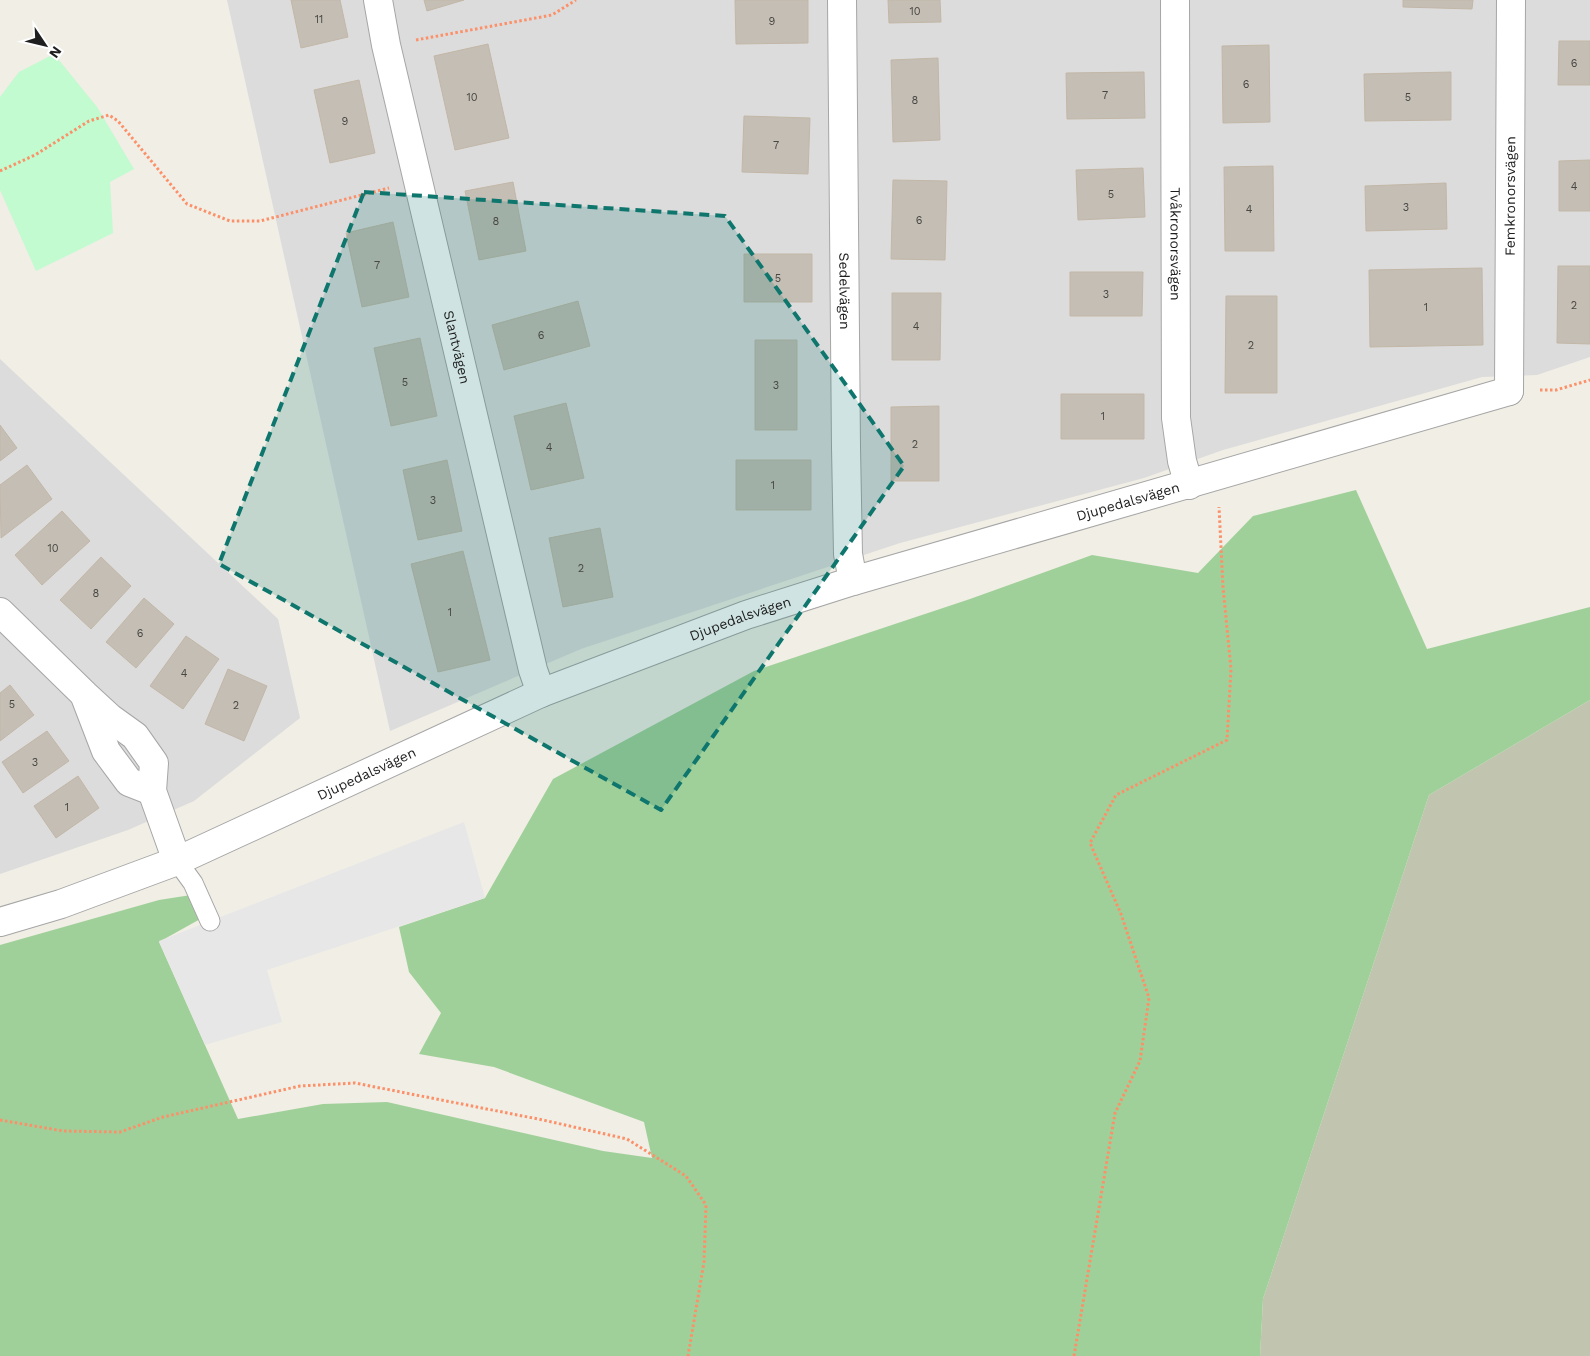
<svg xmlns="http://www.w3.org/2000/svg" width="1590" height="1356" viewBox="0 0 1590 1356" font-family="'Work Sans',sans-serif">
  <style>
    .residential { fill: #dddcdc }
    .construction { fill: #c1c5b0 }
    .forest { fill: #a0d099 }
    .park { fill: #c1fbcf }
    .parking { fill: #e7e7e7 }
    .building { fill: #c5beb4; stroke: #c2b7a7 }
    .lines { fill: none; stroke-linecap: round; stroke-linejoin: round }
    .service-casing { stroke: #a6a6a6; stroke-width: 21 }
    .minor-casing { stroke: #a6a6a6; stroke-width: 30 }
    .tertiary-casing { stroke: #a6a6a6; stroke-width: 30 }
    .path { stroke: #fc9069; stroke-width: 3; stroke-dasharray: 2.5 2.5; stroke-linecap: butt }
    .service { stroke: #fff; stroke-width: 19 }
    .minor { stroke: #fff; stroke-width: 28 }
    .tertiary { stroke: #fff; stroke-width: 28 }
    .marked { fill: #0f766e; fill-opacity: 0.2; stroke: #0f766e; stroke-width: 4; stroke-dasharray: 10 6; stroke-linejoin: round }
    .labels { text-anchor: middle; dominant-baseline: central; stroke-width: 4.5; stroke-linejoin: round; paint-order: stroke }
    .number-label { font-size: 11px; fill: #484744 }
    .street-label { font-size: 14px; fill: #1f1f1f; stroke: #fff }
  </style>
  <rect width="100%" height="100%" fill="#f0eee5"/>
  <path class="residential" d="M227,0h1363v357l-53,18 -55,2 -259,73 -79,28 -244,65 -319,106 -191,82z
    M0,359l278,260 22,99 -106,83 -66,29 -128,44z"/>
  <path class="construction" d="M1590,700v656h-330l3,-57 166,-504z"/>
  <path class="forest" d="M1356,490l71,159 163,-42v93l-161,95 -166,504 -3,57h-1260v-411l159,-45 32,-5 11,23 -43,24 79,177 85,-15 64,-2 216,49 49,7 -8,-36 -150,-55 -75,-13 22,-41 -32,-41 -10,-45 86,-29 68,-119 201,-108 216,-72 122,-44 106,18 55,-57z"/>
  <path class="park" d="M54,54l43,53 37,62 -24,13 3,51 -77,38 -36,-81v-93l19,-25z"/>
  <path class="parking" d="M464,822l21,76 -218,72 15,52 -77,23 -46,-104z"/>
  <path class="building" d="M291,0h49l8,37 -47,11z
    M424,0h40l-37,11z
    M735,0h73v43l-72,1z
    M888,0h52l1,22 -52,1z
    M1403,0h70l-1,9 -69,-2z
    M1559,41h31v44h-32z
    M488,44l21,94 -54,12 -21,-94z
    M1269,45l1,77 -47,1 -1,-77z
    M938,58l2,82 -47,2 -2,-82z
    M1144,72l1,46 -78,1 -1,-46z
    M1451,72v48l-86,1 -1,-47z
    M359,80l16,73 -45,10 -16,-73z
    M744,116l66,2 -2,56 -66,-2z
    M1590,160v51h-31v-50z
    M1273,166l1,85h-49l-1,-84z
    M1143,168l2,49 -67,3 -2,-50z
    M893,180l54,1 -2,79 -54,-1z
    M513,182l13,69 -47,9 -14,-69z
    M1446,183l1,46 -81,2 -1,-45z
    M393,222l16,75 -47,10 -16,-74z
    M744,254h68v48h-68z
    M1558,266h32v78l-33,-1z
    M1482,268l1,77 -113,2 -1,-77z
    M1070,272h73l-1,44h-72z
    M892,293h49l-1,67h-48z
    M1226,296h51v97h-52z
    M578,301l12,45 -86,24 -12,-45z
    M420,338l17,78 -46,10 -17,-78z
    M755,340h42v90h-42z
    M1061,394h83v45h-83z
    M566,403l18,75 -53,12 -17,-74z
    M939,406v75h-48v-74z
    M0,425l17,23 -17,13z
    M447,460l15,71 -44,9 -15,-70z
    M736,460h75v50h-75z
    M27,465l25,34 -51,39 -1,-53z
    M62,511l28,30 -48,44 -27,-30z
    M600,528l13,69 -50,10 -14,-69z
    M463,551l27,109 -52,12 -27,-108z
    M101,557l30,29 -40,43 -31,-29z
    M144,598l30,26 -38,44 -30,-26z
    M186,636l33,23 -36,50 -33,-23z
    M228,669l39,17 -23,55 -39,-17z
    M10,685l24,30 -34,26v-48z
    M47,731l22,30 -46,32 -21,-31z
    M78,776l21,32 -43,30 -22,-32z"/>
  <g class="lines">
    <defs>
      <path id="service" d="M177,861l16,22 17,38"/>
      <g id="minor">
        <path id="s1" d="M378,0l8,45 147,625 8,23"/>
        <path id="s2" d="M842,0l4,447 2,107 5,27"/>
        <path id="s3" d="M1175,0l1,418 6,43 7,24"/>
        <path id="s4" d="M1509,391l2,-391"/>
        <path d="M0,612l85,83 25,23 25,18 19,27 -2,28 25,70"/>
        <path d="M86,699l20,52 23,31 23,9"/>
      </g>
      <g id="tertiary">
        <path id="s5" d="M0,922l61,-18 116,-43 364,-168 205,-78 107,-34 656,-190"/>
      </g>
    </defs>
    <use href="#service" class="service-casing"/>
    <use href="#minor" class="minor-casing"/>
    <use href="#tertiary" class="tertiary-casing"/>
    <path class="path" d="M416,40l136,-25 24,-15
      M0,171l35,-16 54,-34 20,-6 9,6 69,83 43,17h30l129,-33
      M1540,390h16l34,-10
      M0,1120l63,11 57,1 43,-15 137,-31 55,-3 188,37 84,19 59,37 20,29 -2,57 -16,94
      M1074,1356l41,-243 25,-52 9,-63 -28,-84 -31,-71 26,-48 111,-55 4,-71 -8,-82 -4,-80"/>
    <use href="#service" class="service"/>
    <use href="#minor" class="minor"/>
    <use href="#tertiary" class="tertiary"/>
  </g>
  <path class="marked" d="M364,192l361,24 179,250 -243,344 -442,-246z"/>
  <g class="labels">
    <g class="number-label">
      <text x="915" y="11">10</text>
      <text x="319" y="19">11</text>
      <text x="772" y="21">9</text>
      <text x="1574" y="63">6</text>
      <text x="1246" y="84">6</text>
      <text x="1105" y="95">7</text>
      <text x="472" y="97">10</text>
      <text x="1408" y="97">5</text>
      <text x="915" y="100">8</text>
      <text x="345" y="121">9</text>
      <text x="776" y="145">7</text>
      <text x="1574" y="186">4</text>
      <text x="1111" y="194">5</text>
      <text x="1406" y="207">3</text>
      <text x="1249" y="209">4</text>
      <text x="919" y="220">6</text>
      <text x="496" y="221">8</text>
      <text x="377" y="265">7</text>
      <text x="778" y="278">5</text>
      <text x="1106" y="294">3</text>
      <text x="1574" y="305">2</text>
      <text x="1426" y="307">1</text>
      <text x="916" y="326">4</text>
      <text x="541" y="335">6</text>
      <text x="1251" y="345">2</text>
      <text x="405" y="382">5</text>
      <text x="776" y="385">3</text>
      <text x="1103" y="416">1</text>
      <text x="915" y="444">2</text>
      <text x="549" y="447">4</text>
      <text x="773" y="485">1</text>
      <text x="433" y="500">3</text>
      <text x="53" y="548">10</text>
      <text x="581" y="568">2</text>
      <text x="96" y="593">8</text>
      <text x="450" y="612">1</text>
      <text x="140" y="633">6</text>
      <text x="184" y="673">4</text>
      <text x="12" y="704">5</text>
      <text x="236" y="705">2</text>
      <text x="35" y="762">3</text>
      <text x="67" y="807">1</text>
    </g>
    <g class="street-label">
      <text stroke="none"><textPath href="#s4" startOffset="195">Femkronorsvägen</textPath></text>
      <text stroke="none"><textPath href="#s3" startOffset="244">Tvåkronorsvägen</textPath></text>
      <text stroke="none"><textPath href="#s2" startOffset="291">Sedelvägen</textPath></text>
      <text stroke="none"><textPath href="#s1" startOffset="356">Slantvägen</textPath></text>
      <text stroke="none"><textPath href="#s5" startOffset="1206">Djupedalsvägen</textPath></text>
      <text stroke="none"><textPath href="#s5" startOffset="801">Djupedalsvägen</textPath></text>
      <text stroke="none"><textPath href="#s5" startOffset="396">Djupedalsvägen</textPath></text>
    </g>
  </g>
  <g transform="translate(45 45) rotate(125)" stroke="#ffffff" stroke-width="4" paint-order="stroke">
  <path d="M0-4L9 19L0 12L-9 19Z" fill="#1f1f1f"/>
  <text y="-8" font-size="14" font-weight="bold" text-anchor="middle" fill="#1f1f1f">N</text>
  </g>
</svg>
